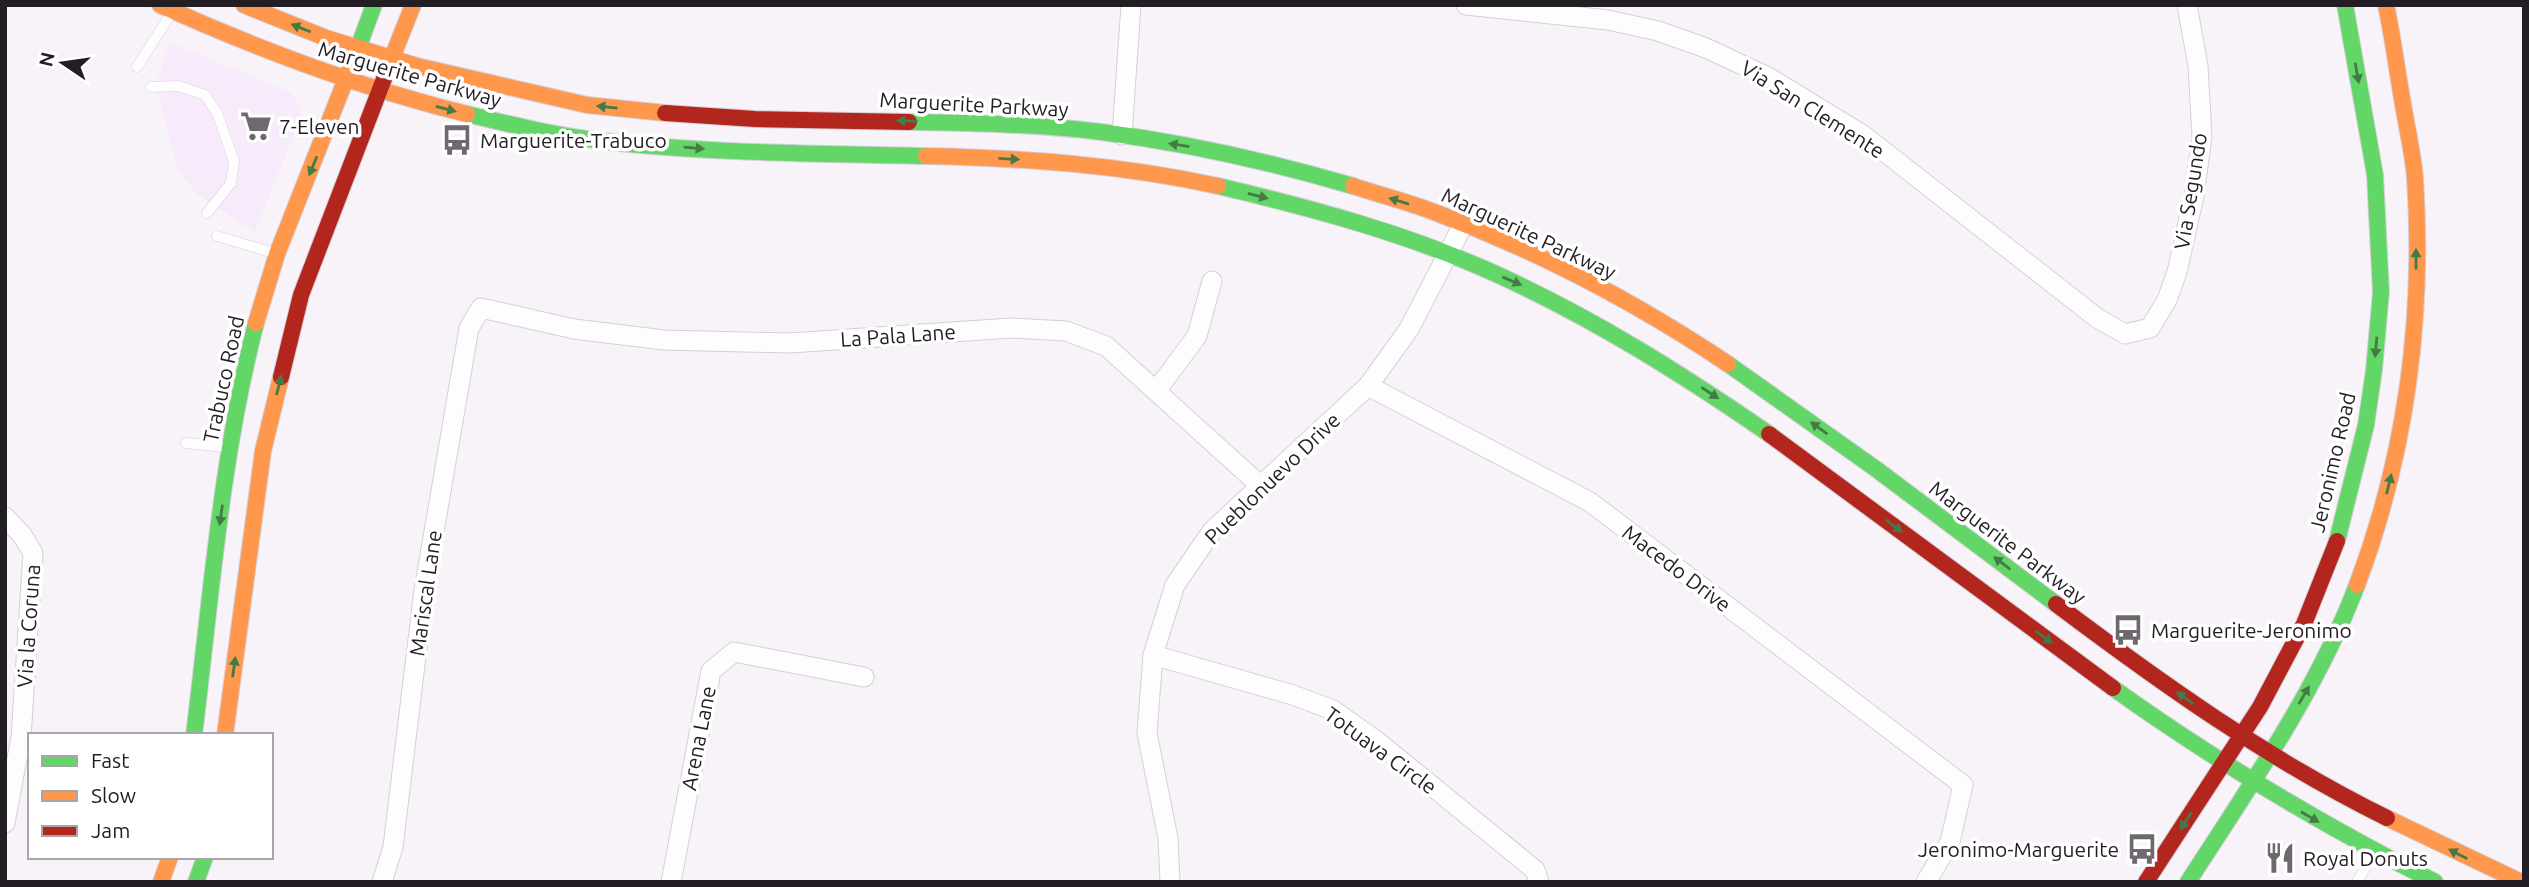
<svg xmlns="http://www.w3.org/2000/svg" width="2529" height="887" viewBox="0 0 2529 887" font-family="Ubuntu,sans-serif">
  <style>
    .built { fill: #f7ebfb }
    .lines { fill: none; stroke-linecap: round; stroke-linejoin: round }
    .lane-casing { stroke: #d5cfd7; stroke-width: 11 }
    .street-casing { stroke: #d5cfd7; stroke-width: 21 }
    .fast-casing { stroke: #d5cfd7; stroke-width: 18 }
    .slow-casing { stroke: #d5cfd7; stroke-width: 18 }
    .jam-casing { stroke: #d5cfd7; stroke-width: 18 }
    .lane { stroke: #fefdfe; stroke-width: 10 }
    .street { stroke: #fefdfe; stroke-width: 19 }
    .fast { stroke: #63d668; stroke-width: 16 }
    .slow { stroke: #ff974d; stroke-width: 16 }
    .jam { stroke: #b3261e; stroke-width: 16 }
    .oneway { fill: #437a46 }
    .labels { text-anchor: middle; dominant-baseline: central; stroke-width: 7; stroke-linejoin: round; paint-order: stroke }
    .street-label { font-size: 21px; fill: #231d24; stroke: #fff }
    .poi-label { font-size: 21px; fill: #231d24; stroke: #fff; text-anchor: start }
  </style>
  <rect width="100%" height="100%" fill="#f8f2f9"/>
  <path class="built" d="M170,43l116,47 10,8 4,12 -4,19 -41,103 -57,-37 -20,-24 -22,-86z"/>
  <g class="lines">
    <defs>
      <path id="lane" d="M137,67l33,-52
        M151,87l28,-1 26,9 12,18 17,48 -3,22 -24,30
        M217,236l57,17
        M186,443l41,4
        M2357,882l16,-27"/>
      <path id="street" d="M1466,5l142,15 50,11 48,17 62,29 95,58 234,183 28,16 25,-6 17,-28 10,-28 17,-76 8,-59 -4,-71 -11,-61
        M1122,135l9,-130
        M1368,386l222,116 373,283 -13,57 -24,40
        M1156,391l41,-55 15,-55
        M5,517l17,18 11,18 -12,184 -16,86
        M1153,655l140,40 40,15 45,32 157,128 4,12
        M382,882l11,-35 31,-257 45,-262 12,-20 93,21 90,11 126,3 221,-15 55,3 40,15 156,141
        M671,882l40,-211 23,-19 130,25
        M1170,882l-2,-44 -21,-105 6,-78 22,-70 37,-54 156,-145 41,-57 55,-106"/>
      <path id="fast" d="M358,48l16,-43
        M467,114c45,11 91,22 136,27 107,13 215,12 323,15
        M909,122c64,1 129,2 192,10 85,11 170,30 252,54
        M1218,186c94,22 190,48 278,88 97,44 186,100 273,160
        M1728,364l148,105 180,135
        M2337,541l29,-116 8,-55 7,-78 -6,-117 -30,-170
        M2113,688c102,73 210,137 322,194
        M194,735c17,-137 27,-278 62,-412
        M196,882l9,-25
        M2188,882c61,-95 129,-191 169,-297"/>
      <path id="slow" d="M160,5c100,45 201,83 307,109
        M244,5l82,33 91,28 170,39 78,8
        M392,58l21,-53
        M926,156c99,2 196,9 292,30
        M1353,186c27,9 55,16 81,26 104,39 203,91 294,152
        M256,323l21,-69 76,-193
        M2357,585c49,-130 67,-268 58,-407 -2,-25 -8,-49 -12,-74 -6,-33 -10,-66 -17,-99
        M225,735l38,-284 18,-74
        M2387,818l134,64
        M161,882l9,-25"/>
      <path id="jam" d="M665,113l90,6 154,3
        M281,377l20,-82 86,-224
        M1769,434l344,254
        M2056,604c105,79 213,156 331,214
        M2146,882l114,-175 44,-83 33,-83"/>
    </defs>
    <use href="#lane" class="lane-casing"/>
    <use href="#street" class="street-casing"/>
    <use href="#fast" class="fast-casing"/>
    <use href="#slow" class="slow-casing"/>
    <use href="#jam" class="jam-casing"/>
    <use href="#lane" class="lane"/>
    <use href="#street" class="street"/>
    <use href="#fast" class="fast"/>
    <use href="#slow" class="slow"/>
    <use href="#jam" class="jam"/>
  </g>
  <defs><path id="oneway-solid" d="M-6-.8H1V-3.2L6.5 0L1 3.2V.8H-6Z" transform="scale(1.75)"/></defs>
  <g class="oneway">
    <use href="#oneway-solid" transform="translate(301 28) rotate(-158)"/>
    <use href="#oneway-solid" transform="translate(2357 73) rotate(80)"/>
    <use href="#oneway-solid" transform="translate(607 107) rotate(-174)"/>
    <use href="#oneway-solid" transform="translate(446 109) rotate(14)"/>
    <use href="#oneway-solid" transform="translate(907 121) rotate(-178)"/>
    <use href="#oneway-solid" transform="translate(1179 145) rotate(-171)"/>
    <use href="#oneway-solid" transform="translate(694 148) rotate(5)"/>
    <use href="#oneway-solid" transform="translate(1009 159) rotate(3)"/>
    <use href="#oneway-solid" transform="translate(313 166) rotate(112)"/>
    <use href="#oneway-solid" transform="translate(1258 196) rotate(14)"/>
    <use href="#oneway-solid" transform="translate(1399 201) rotate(-163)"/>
    <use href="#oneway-solid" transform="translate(2416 259) rotate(-90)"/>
    <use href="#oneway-solid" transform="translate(1512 281) rotate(23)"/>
    <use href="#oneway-solid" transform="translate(2376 347) rotate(95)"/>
    <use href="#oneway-solid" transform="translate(279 385) rotate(-76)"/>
    <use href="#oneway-solid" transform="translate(1710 393) rotate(34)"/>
    <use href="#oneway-solid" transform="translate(1819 428) rotate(-144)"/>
    <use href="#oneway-solid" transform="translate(2389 484) rotate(-76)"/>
    <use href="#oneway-solid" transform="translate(221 515) rotate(98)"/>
    <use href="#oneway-solid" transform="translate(1894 526) rotate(37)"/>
    <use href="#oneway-solid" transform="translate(2002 563) rotate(-143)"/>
    <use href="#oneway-solid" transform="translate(2044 637) rotate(36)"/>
    <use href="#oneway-solid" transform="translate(234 667) rotate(-82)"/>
    <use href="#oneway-solid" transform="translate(2304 695) rotate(-60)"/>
    <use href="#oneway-solid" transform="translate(2185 698) rotate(-144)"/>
    <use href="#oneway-solid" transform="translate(2310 817) rotate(30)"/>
    <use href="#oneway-solid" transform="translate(2186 821) rotate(123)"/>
    <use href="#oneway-solid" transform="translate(2458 854) rotate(-153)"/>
  </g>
  <defs>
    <symbol id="supermarket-bare" viewBox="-9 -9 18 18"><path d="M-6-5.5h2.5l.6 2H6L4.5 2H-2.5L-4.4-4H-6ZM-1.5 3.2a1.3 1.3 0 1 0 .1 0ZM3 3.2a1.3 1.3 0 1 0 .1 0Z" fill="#6e686f" stroke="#fff" stroke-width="2.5" paint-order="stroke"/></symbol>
    <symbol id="bus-bare" viewBox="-9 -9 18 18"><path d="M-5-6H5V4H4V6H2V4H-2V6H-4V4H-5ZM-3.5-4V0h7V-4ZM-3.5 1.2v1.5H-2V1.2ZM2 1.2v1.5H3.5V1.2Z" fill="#6e686f" stroke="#fff" stroke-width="2.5" paint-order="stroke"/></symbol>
    <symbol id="restaurant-bare" viewBox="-9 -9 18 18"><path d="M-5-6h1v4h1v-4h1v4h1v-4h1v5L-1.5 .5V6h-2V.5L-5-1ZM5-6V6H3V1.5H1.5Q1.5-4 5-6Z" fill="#6e686f" stroke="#fff" stroke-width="2.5" paint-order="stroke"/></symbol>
  </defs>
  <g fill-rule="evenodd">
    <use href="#supermarket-bare" x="234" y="104" width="44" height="44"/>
    <use href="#bus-bare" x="435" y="118" width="44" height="44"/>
    <use href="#bus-bare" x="2106" y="608" width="44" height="44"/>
    <use href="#bus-bare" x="2120" y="827" width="44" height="44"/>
    <use href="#restaurant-bare" x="2258" y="836" width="44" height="44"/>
  </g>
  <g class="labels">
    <g class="street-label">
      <text transform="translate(410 74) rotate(16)">Marguerite Parkway</text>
      <text transform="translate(974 104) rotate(3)">Marguerite Parkway</text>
      <text transform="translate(1813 109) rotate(32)">Via San Clemente</text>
      <text transform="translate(2190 191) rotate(-81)">Via Segundo</text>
      <text transform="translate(1529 233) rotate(25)">Marguerite Parkway</text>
      <text transform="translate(898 335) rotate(-4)">La Pala Lane</text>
      <text transform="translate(223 379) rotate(-78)">Trabuco Road</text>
      <text transform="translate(2332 462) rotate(-77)">Jeronimo Road</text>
      <text transform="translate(1272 478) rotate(-44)">Pueblonuevo Drive</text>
      <text transform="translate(2008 542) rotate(37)">Marguerite Parkway</text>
      <text transform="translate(1677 568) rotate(37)">Macedo Drive</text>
      <text transform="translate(425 593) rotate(-82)">Mariscal Lane</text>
      <text transform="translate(28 626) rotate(-86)">Via la Coruna</text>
      <text transform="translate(698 738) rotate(-79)">Arena Lane</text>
      <text transform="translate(1381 750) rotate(36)">Totuava Circle</text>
    </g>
    <g class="poi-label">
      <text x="279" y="126">7-Eleven</text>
      <text x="480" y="140">Marguerite-Trabuco</text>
      <text x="2151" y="630">Marguerite-Jeronimo</text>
      <text x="2119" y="849" text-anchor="end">Jeronimo-Marguerite</text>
      <text x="2303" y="858">Royal Donuts</text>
    </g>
  </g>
  <rect width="2529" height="887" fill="none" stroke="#231d24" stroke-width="14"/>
  <rect x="28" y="733" width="245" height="126" fill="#ffffff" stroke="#a7a5a7" stroke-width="2"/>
  <rect x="42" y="756" width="35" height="10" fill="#63d668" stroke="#a7a5a7" stroke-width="2"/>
  <text x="91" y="768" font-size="21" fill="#231d24">Fast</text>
  <rect x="42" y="791" width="35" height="10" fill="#ff974d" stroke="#a7a5a7" stroke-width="2"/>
  <text x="91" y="803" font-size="21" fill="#231d24">Slow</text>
  <rect x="42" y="826" width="35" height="10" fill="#b3261e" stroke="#a7a5a7" stroke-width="2"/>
  <text x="91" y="838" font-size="21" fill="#231d24">Jam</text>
  <g transform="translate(63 63) rotate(283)" stroke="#ffffff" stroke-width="5" paint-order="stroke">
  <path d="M0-5L12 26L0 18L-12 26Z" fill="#231d24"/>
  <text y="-10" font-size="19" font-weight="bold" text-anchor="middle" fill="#231d24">N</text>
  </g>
</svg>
